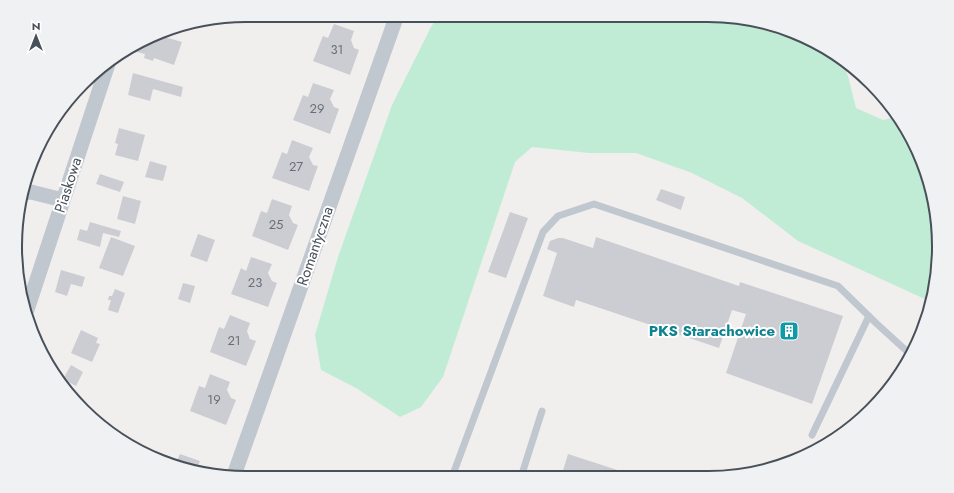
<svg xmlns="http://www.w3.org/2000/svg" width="954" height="493" viewBox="0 0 954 493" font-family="Jost,sans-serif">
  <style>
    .green { fill: #c0ecd5 }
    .building { fill: #cccdd3 }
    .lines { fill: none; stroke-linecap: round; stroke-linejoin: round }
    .service { stroke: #c0c7cf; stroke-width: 7 }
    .minor { stroke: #c0c7cf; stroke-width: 15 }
    .labels { text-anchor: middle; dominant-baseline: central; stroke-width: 4; stroke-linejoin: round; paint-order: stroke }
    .number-label { font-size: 13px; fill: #696f78 }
    .street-label { font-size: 15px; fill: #48505a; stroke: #fff }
    .culture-label { font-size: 15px; font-weight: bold; fill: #0d838f; stroke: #fff; text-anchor: end }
    .rim { fill: none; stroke: #48505a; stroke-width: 2 }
  </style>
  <rect width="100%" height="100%" fill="#f1efee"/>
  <path class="green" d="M439,15h283l88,24 33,25 5,12 8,32 27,12 12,-3 32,55 11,90 -10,38h-1l-129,-59 -56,-43 -50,-25 -56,-20h-47l-57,-6 -17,15 -72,215 -22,30 -21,10 -44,-29 -35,-18 -6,-35 23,-78 54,-152 39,-78z"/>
  <path class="building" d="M334,24l20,7 -3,9 3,8 5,2 -9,25 -37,-14 10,-25 5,2z
    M158,35l24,7 -8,23 -20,-7 -1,3 -9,-3 1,-4 -8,-2 2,-7z
    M133,73l50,14 -2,10 -28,-8 -3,12 -22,-6z
    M313,83l21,7 -4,9 4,8 5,2 -9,25 -37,-14 10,-25 5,2z
    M119,128l26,7 -7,26 -23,-6 3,-11 -3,-1z
    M292,140l21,8 -4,9 4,8 5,1 -9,25 -37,-13 10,-26 5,2z
    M150,161l17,5 -4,15 -18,-4z
    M100,174l24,8 -4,10 -24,-8z
    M661,189l24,8 -4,13 -25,-10z
    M123,196l18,5 -6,23 -18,-5z
    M272,199l20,7 -3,9 4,8 5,2 -10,25 -36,-14 9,-25 6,2z
    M510,212l18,6 -22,60 -18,-6z
    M90,222l31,9 -2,6 -16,-4 -3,14 -23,-7 3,-11 7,2z
    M198,234l17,6 -8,22 -17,-6z
    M111,237l24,9 -12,30 -24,-8z
    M596,237l143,49 1,-4 103,34 -31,88 -86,-31 20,-59 -14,-4 -13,38 -143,-48 -2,7 -31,-11 14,-43 -10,-4 3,-8 8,-3h5l30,10z
    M251,257l21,7 -4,9 4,8 5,2 -9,24 -37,-13 10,-26 5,3z
    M61,270l24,7 -3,10 -11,-3 -4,12 -12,-4z
    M183,283l12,3 -5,17 -12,-4z
    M115,289l10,4 -7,20 -10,-3 3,-10h-3l1,-4h3z
    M230,315l20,8 -3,8 3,8 6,2 -10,25 -36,-14 9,-25 5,2z
    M81,330l17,8 -2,5 4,1 -8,18 -21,-9z
    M71,365l12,7 -7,14 -13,-7z
    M210,374l20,8 -3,8 4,8 5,2 -10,25 -36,-14 9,-25 6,2z
    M180,454l20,7 -3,7 -21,-5z
    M568,454l68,22 -75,1z"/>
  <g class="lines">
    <path class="service" d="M812,435l57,-119
      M452,477l91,-245 15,-16 36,-12 244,82 39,38 34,31
      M521,477l21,-66"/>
    <path class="minor" d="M22,193l9,-1 32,8
      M27,310l82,-249
      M233,478l164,-463"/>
  </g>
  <defs>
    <symbol id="building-square" viewBox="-11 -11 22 22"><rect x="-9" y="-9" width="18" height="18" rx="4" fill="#0f9aa8" stroke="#fff"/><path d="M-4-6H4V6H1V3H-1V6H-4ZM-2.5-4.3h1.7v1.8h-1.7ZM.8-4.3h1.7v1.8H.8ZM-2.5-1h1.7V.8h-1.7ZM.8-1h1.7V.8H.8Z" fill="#fff"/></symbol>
  </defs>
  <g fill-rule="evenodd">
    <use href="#building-square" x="778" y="320" width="22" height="22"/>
  </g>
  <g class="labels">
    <g class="number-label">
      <text x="337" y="49">31</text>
      <text x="317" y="108">29</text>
      <text x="296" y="166">27</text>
      <text x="276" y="224">25</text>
      <text x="255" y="282">23</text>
      <text x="234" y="340">21</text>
      <text x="214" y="399">19</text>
    </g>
    <g class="street-label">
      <text transform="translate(68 185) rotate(-72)">Piaskowa</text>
      <text transform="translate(315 246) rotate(-71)">Romantyczna</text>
    </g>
    <g class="culture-label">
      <text x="775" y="331">PKS Starachowice</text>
    </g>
  </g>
  <path d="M0 0H954V493H0ZM246 22H708A224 224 0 0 1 932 246V247A224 224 0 0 1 708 471H246A224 224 0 0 1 22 247V246A224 224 0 0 1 246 22Z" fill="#f0f1f2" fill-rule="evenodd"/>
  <path class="rim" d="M246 22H708A224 224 0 0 1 932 246V247A224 224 0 0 1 708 471H246A224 224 0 0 1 22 247V246A224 224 0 0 1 246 22Z"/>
  <g transform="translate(36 36)" stroke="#ffffff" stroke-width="3" paint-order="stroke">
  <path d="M0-3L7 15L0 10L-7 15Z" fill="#48505a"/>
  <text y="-6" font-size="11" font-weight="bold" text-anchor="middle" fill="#48505a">N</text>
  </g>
</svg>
